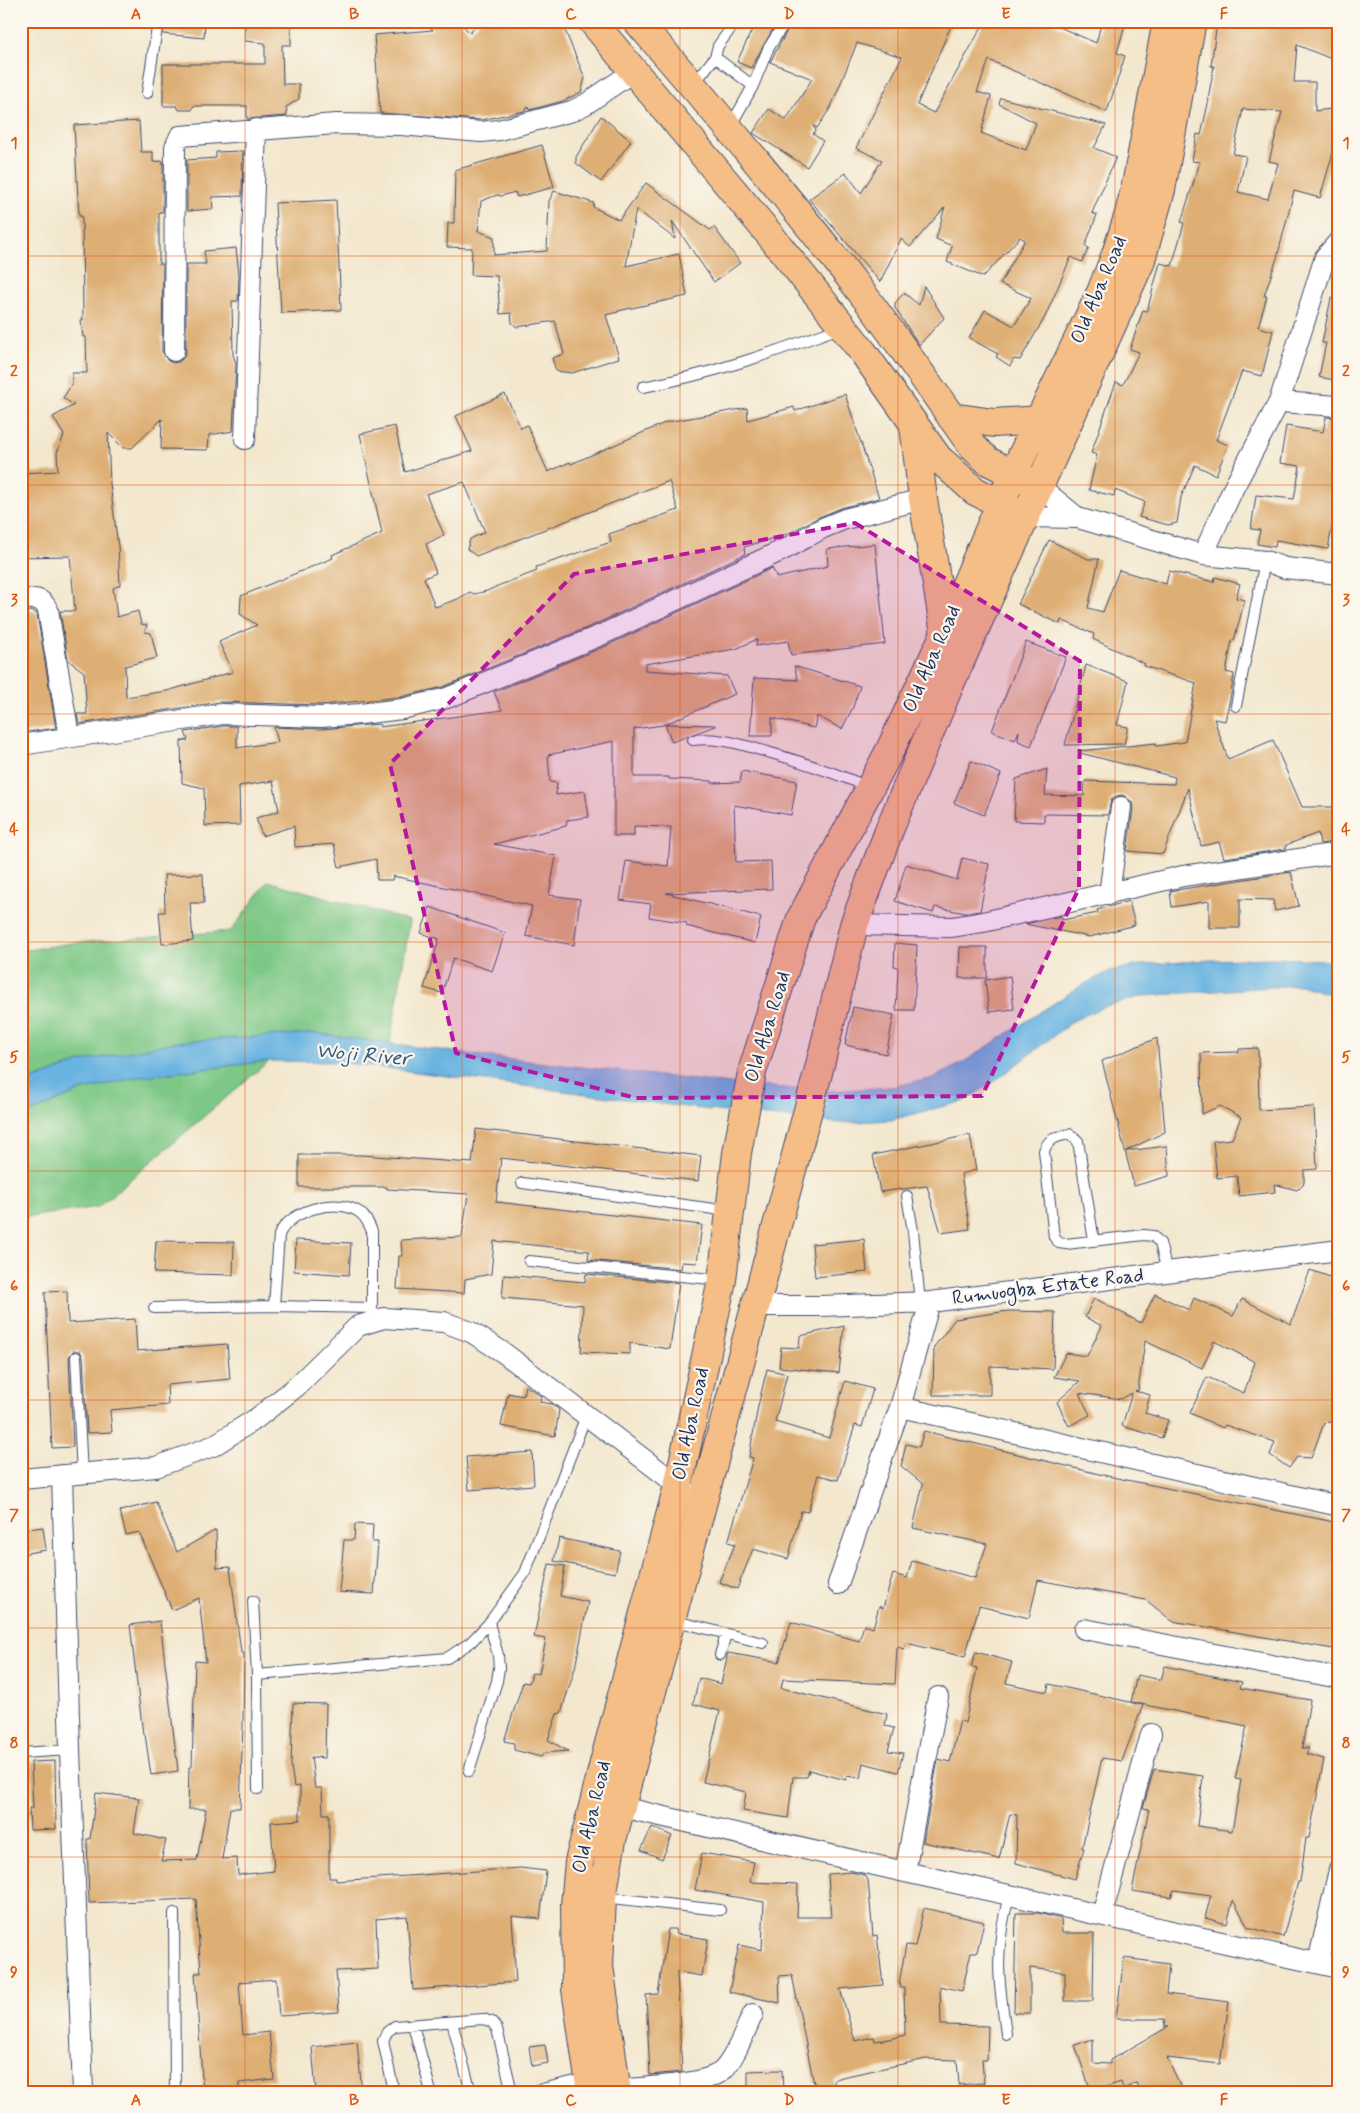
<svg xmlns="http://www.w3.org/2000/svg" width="1360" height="2113" viewBox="0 0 1360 2113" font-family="Mynerve,sans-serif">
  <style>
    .green { fill: #7dc886; stroke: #4c7c72 }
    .water { fill: #68b3e1; stroke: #4271a0 }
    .building { fill: #deaf75; fill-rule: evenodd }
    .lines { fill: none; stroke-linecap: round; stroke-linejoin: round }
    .lane-casing { stroke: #3b4b6f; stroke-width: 12 }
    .street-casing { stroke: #3b4b6f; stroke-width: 22 }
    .primary-casing { stroke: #3b4b6f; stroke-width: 30 }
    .lane { stroke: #fff; stroke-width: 10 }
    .street { stroke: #fff; stroke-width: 20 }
    .primary { stroke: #f6be87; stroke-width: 28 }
    .marked { fill: #b5179e; fill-opacity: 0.2; stroke: #b5179e; stroke-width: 4; stroke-dasharray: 10 6; stroke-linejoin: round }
    .grid { fill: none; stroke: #de5710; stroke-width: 1; stroke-opacity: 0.55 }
    .labels { text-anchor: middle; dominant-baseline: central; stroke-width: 4.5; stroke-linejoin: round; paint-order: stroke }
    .street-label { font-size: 20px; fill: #1b2f5e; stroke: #fbf7ec }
    .water-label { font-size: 21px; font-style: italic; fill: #325785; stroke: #fbf7ec }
    .neatline { fill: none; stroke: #de5710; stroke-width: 2 }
    .grid-label { font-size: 16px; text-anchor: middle; font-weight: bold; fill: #de5710 }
  </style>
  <rect width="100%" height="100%" fill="#fbf7ec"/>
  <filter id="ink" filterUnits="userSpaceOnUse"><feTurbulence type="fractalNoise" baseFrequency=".02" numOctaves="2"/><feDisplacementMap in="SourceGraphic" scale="10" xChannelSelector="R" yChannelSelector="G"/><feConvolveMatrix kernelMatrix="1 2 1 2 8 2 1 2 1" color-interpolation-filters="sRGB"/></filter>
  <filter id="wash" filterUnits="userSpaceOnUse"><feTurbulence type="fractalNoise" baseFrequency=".0096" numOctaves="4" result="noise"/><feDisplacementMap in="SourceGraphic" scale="20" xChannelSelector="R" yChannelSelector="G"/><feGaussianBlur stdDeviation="1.12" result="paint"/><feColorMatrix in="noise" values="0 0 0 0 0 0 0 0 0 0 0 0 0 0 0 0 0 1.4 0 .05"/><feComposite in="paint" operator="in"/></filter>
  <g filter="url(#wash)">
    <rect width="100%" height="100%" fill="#f3e7ce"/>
    <path class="green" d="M268,881l142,40 -20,123 -76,-11 -234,29 -59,22v-133l51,-8 159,-12z
      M269,1061l-171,146 -77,11v-101l59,-26 57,-14z"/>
    <path class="water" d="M1275,958l48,2 16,5v32l-39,-12 -157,11 -40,11 -30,14 -78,60 -31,20 -73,19 -51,3 -115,-11 -386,-50 -70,-1 -132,16 -57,14 -59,26v-33l59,-22 95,-20 139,-9 161,22 256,29 95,7 65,-4 39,-8 29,-14 120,-78 31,-16 30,-6 70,-5z"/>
    <g id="blocks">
      <path class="building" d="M165,21h40l-1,17 -41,-4z
        M245,21h46v24h-9l1,39h16v15l-13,8 1,9 -40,3v-13h-54l-1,4h-13l-2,-4h-14v-42h102v-21l-20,-2z
        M425,21h34l11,12 10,-12h81l24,57 -4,14 -18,9 -34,9 -1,-3 -4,4 -43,9 -101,-7 -6,-78 59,-5z
        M756,21h16l2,6 -23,41 -14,-6z
        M786,21h167l-36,84 17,8 51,-92h61l50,22 6,-22h24l-9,32 8,3 -18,56 -118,-52 -12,32 14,4 -10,37 45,17 10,-27 -37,-19 2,-6 105,27 -12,23 22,9 -24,56 5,2 -12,31 4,2 -7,14 -11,-5 -26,60 -25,43 -6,-1 -4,7 -14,-9 2,-3 -29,-16 16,-28 29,16 17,-28 -31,-14 25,-44 -5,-3 -37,40 -36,-15 5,-16 -16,-7 9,-32 -35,40 -9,-8 -21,43 -71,-83 37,-26 15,20 21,-33 -26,-12 46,-91 -45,-14 -26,64 -14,21 -4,-2 3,4 -3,4 10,7 -16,26 -54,-34 16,-24 17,11 26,-41 -42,-17 17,-31z
        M1271,21h68v41l-42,-17 -3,37h21v29l24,-3v34h-3l-16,56 -26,-7 -17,67 -13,38h3l-9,31 15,4 -11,45 -20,-5 -26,69 12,5 -12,30 -21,-10 -14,32 -4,26 -9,2 -29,-8 6,-15 -30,-12 -1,6 -25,-6 8,-35 -6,-2 25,-71 7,3 16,-33 -9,-3 13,-39 4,1 13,-48 12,3 12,-43 -3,-1 19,-60 -8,-1 5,-27 4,1 8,-36h-1l6,-33h-3l6,-44 54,6zM1243,109l39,3 -13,49 9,2 -10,36 -30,-7 8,-36 -13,-2z
        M601,116l30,25 -30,41 -25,-19v-6z
        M139,121l2,31h12v10l10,-1v51h-4v52h4l-1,87 6,10 5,2 6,-1 5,-5 2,-5v-88h20l-2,-13 32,-3 3,26 -1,27h-6l1,54 3,8 -3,68 -24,4 -1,15 -47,-1 1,-30 -30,29h-9l-15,-15 2,51 8,62 2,39 -7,3 4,29 21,-6 3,13 6,1 -2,7 6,1 6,25 -32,8 1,31 41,-6 66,-19 -14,-30 38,-17 -17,-11 1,-18 92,-38 -1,-3 50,-22 -22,-99 35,-8 10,46 67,-21 -16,-35 49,-22 16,34 6,-3 21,47 22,-10 1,2 96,-42 80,-14 1,12 46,-13 1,4 50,-17 34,104 -38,10 -24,10 -30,16 -43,13 1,7 -149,70 -153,63 -43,10 -79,8 -101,-3 -141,22 -2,-10h10l-3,-42 -16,-12 -8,-49h15l-5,-55 -49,1v-84l37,-2 -1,-18 7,-18 -11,-18 21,-12 -11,-7 9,-14v-11h15l-1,-36h-3l-2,-17h2l-1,-104h-3l-5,-91zM669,481l9,29 -69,24 2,8 -75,25 1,4 -37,14 -13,6 -13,3 -4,-2 -12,7 -23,8 -11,-29 12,-5 -10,-29 18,-9 -18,-41 38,-12 21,50 -15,7 -3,10 9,7z
        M542,145l12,42 -37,10 -2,-5 -14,4 -4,-1 -16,6 -3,30 16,6v18l53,-4 2,-50 5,-10 40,12 -1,4 26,13 27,-37 64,47 4,-3 26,36 -26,19 -42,-61 3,18 -39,-30 -10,57 53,-12 8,42 -69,15v1l-12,3 13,43 -47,15 -16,-2 -4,-13 12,-4 -9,-33 -38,6 -5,-4 -1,-10 -11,1 -3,-38 -26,-1 1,-27 -25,-1 1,-24h6l1,-53z
        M243,151l-1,45 -30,1 1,12 -26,2v-51l29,-2v-6z
        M336,200l5,110 -60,3 -6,-110z
        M924,286l20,32 -25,27 -24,-37v-5l9,-10 15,12z
        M1331,298l8,1v82l-20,-4 7,-34h-4z
        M1326,417l13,1v111l-7,-2 -4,22 -52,-9 -1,7 -18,-3 3,-14 -9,-1 5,-34 38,4 6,-33 -20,-3 6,-37 37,6z
        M1049,540l39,19h11l-11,49 15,4 16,-42 47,14 3,-13 45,11 1,-5 25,7 -4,14 9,2 -11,40h-2l-6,32 8,2 -3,20 -6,27 -11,-2 14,40 45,-19 29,67h37v34l-19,3 -2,-11 -32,12v4l-62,9 -5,-16 -18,4 -13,-58 -25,66 -36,-3 6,-43 -1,-6 -9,-7 -7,1 -5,4 -3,15 -64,-1v8l-30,-1 2,-42 31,-10 -2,26 39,1 1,-15 89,3 1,-7 -95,-24v-2l76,-8v3l29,-4 11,-59 -52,-17 1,-2 -52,-25 1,-5 -33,-14 -1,4 -42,-20z
        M875,544l10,100 -94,11 -3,-14 -32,5 1,-7 -21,10 -91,15v6l82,6 8,18 -72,31 -29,4v48h35v2l43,2v2l28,-1 2,-11 55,10 -6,34 -57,-10 2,57 35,-1 1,28 -106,4 95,24 -6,26 -69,-17 1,-3 -38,-6 2,-13 -31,-4 6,-39 42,5 3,-39 -37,-1v10h-20v-95l-66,14 2,27 7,1 -1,12 29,-4 4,26 -22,3 -1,6 -72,18 62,12 -7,39 31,4 -6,46 -48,-9 6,-30 -139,-30 -1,4h-15l-1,-21 -37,8 -5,-23 -39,3 -1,-21 -32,10 -6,-18 23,-7 -6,-30 -34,5 1,39 -35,1 -1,-38 -22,-5 -1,-42 7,-1 -3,-8 38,-6h14v22l41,-6 -4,-15 48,2 57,-5 1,3 122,-17 -8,-18 112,-46 166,-78 5,10 51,-12 -1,-17z
        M33,611l4,3 19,114 -35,5v-121z
        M1026,642l40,15 -35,89 -13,-5 1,-10 -4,9 -23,-9z
        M1086,665l42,16 -11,44 11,2 -4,17 -59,1z
        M794,666l66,20 -7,21 -11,22 -25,-13 -3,12 -42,-10v18h-22l4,-58 44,2z
        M665,724l50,1v1l-43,16z
        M971,761l30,13 -17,41 -30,-12z
        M962,858l27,6 -9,47 -15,2 -30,-6 -2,6 -38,-12 11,-37 51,16z
        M1291,872l8,34 -24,5 -2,-11 -33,-1v29h-31v-27l-37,6 -2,-16z
        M203,874l1,29h-14l3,38 -31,3 -3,-32h6l-1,-37z
        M1129,901l6,24 -45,12 -65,-13 36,-8 1,4 36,-7 -1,-3z
        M430,907l75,26 -13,38 -39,-13 -11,35 -18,-5 15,-49 -18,-6z
        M895,943l22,2 -3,65h-18l2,-43 -4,-1z
        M960,947h27v31h-28z
        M1010,976l4,33 -25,3 -4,-32z
        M853,1007l41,8 -8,39 -41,-9z
        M1157,1038l8,94 -39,19 41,-5 2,30 -35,10 -32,-125z
        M1258,1048l1,62 55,-3 3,62 -13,1v13l-7,7 -23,-6 1,8 -36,4 -2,-20 -20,2 -4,-37 19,-2 9,-22 -21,-11 -18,8 -1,-61 38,-1v-3z
        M476,1129l225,27 -3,25 -197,-23 -5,44 206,23 -5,38 -15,-1 -1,7 -93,-9 1,-9 -95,-10 -3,33 -26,5 -1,14 -67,-4 2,-33h3l-1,-16 61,-3 6,-43 -81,-5v-2h-88v-32h62l111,8z
        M970,1135l6,35 -15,4 9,55 -29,4 -14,-47 -47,6 -7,-37z
        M864,1239l3,33 -52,5 -3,-33z
        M296,1240l55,3 -2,32 -55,-4z
        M156,1241l78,1 -1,33 -79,-2z
        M1310,1270l29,10v140l-15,3 -13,35 -14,-1 -8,11 -19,-13 5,-13 -50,-17 -2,3 -33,-15 17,-36 37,16 11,-31 -41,-21 -12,27 -57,-27 -7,49 -3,1 15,4 -5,18 23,7 -6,18 -40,-12 10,-33 -11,6 -42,-6 11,22 -21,11 -12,-24 23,-21 -26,-4 12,-24 21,3 15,-30 -17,-9 9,-19 47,25 14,-29 34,16 5,-12 39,18 9,-17 49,25z
        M586,1274l93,9 -9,66 -40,-6v11l-49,-2 2,-47 -81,-7 2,-23 81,7z
        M67,1291l1,32 67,-4 2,32 90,-7 3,35 -63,6 1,20 -58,5 2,22 -25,1 -4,-76 -3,-6h-7l-4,6 4,90 -21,1 -7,-156z
        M1008,1311l47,1 -2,57 -63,-3v29h-57l1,-48 21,-28z
        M844,1326l-5,47 -60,-6 2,-20 18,1 1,-12z
        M767,1369l20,5 -12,48 54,16 16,-57 28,8 -11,38 -7,-2 -17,55 -20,-5 -10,37 -7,-1 -13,48 -35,-10 -16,40 -18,-7 16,-38 -7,-2 25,-84 -4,-1 9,-51z
        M525,1385l16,11 -1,6 12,2 7,6 -4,26 -54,-10 7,-33 15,3z
        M924,1431l183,45 232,47v127l-167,-29 -26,-21 -108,-20 -9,38 -50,-12 -14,51 -59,-14 -2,6 -7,-2 -2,37 -112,-5 -2,9 106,26 -2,12 9,2 -6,23 15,2 -5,19 -35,-9 -3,15 -14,-2v4l-37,-10 -2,7h-14l-5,41 -45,-7 3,-19 -43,-10 17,-71 -27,-7 6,-26 22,6 7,-31 51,9 12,-40 68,19 5,-16 9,3 6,-22 4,2 10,-34 14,4 5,-17 63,17 12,-34 -74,-16 10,-44 -22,-18 5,-22 13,3z
        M532,1452l2,33 -65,5 -3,-33z
        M156,1502l21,50 39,-22 1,38 13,-1 11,86h3l-1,72 -3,83h-10l-8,51 15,-1 1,17 36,-4 -3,-49 29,-2v-34l-6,1 -3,-21 2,-63 33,1 -1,54 -14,-1 4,31h7l1,26h6v64h7v3l184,-13 26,3 -6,48 -28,-3 4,66 -103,8 -6,-74 -31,3 2,50 -42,2 3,41 -60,4 -3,-37 -37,3 4,53 26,-3 5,47 -35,4v9h-36l-8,-119h6l-5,-74 -107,4 -2,-64h3l6,-46 43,5 -5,35 32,7 -5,21 36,-1 9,-51h-18l1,-42h3l3,-106 11,1 -7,-64 -27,12 -33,-78 -13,3 -6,-24z
        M355,1524l18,1 -1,17h6l-4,52 -35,-2 5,-52h10z
        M43,1527l3,23 -25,4v-24z
        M559,1538l61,13 -5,22 -61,-12z
        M549,1564l16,2 -5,30 28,6 -13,66 -14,45 -4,1 -9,26 20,11 -24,2 -3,4 -27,-7v-7l-10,-2 19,-59 6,1 3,-10 7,1 7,-35 -12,-2z
        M160,1621l18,150 -27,4 -6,-41h-2l-13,-109z
        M976,1652l36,10 -6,21 41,9 2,-8 94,21 -21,56 -20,-3 -20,90h2l-9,31 -59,-16 1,-48 -7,-1 -11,45 -76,-17 15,-83 12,3 10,-42 5,3 12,-55 -6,-1z
        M1165,1666l77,16 -2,6 70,12 -8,48h7l-3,6 18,5 -15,79h-3l-6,44h-2l-15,55 -35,-10 -15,-27 -6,24 -22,-6 6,-23 -37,-5 -3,7 -39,-6 17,-82 -6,-1 11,-39 49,7 -6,50 35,5 9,-51 -6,-1 12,-53 -116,-24 6,-27 24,5z
        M55,1761l1,68 -26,1 -1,-22h4l-2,-46z
        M652,1827l20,9 -10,23 -21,-9z
        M702,1853l52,9 -4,20 48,2 -1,33h34l-3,-43 23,-2 14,3 3,5 5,56 4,-1 6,50 -43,4 15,52 19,-4 1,4 15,-2 15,-4 -1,-47h-4l1,-4h-2l7,-39 9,1 9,-38 60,14 -7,30h-6l-9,39 -22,-5 1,39 47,1 -1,34h-5l2,23 -25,2 -2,-25 -31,-1 -84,18 -8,3 1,12h-18l-1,-9 -2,1 -22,-109 -13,1 1,27 -51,-11 10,-47 23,5 2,-48 -69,-12z
        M1016,1913h22l23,6 1,14h32l-1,68h-28v-29l-35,-4v45h-16z
        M668,1929h7l1,5 32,5 -6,37 -25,-4 5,100 -32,3 -4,-80 12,-1z
        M1124,1958l45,6 -3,30 63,8 -9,62 -53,-6 13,28 -13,6h-26l-4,-9 -14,6 -2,-7 -30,10 -16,-47 18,-6v24l17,1v-4l58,-33h-3l-1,-8h-48z
        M357,2042l5,50h-46l-4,-45z
        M545,2045l3,18 -16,3 -3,-19z
        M782,2070l1,22h-35v-21z"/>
    </g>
  </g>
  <g filter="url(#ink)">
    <use href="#blocks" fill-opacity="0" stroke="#3b4b6f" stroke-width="1"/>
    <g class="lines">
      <defs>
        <path id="lane" d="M715,57l38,29
          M694,84l21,-27 3,-11 18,-25
          M147,93l11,-72
          M730,127l23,-41 15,-37 13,-21 -2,-7
          M643,387c70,-13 132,-35 199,-60
          M1236,706l29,-145
          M693,740c25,-3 47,4 71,11 36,10 71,22 105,36
          M522,1183l207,28
          M907,1196l6,35 7,72
          M1094,1241l-16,-100 -9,-7c-12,3 -21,4 -25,17l10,86 5,6 7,1 78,-9 9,1 7,7 7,29
          M529,1261l192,19
          M274,1306l98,2
          M154,1308l120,-2 5,-71c10,-25 58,-38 80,-23 7,5 10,12 13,19v89
          M76,1357l6,117
          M253,1601l4,74
          M672,1620l91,23
          M720,1655l6,-21
          M21,1753l49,-3
          M469,1771l28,-90 2,-13 -1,-13 -9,-32
          M258,1789l-1,-114 190,-17 24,-16 18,-19 36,-50 61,-157
          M603,1897l117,13
          M174,1913l1,179
          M452,2022l19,70
          M413,2025l18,67
          M1006,2034c-4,-32 -10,-65 -5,-97 1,-14 5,-28 8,-42
          M394,2092l-11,-51 4,-9 8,-6 88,-7 9,3 5,7 15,63
          M529,2092l59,-14"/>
        <path id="street" d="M174,351l1,-204 5,-11 156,-12 65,1 80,7 18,-2 73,-19 14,-7 48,-33
          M1279,402l60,4
          M245,439l11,-310
          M1040,487l38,31
          M1026,517l52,1 125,37 62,6 20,7 54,6
          M1203,555l30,-66 46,-87 46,-145 14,-16
          M21,600c13,-2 21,-3 27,10l21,126
          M21,745l201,-31 99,3 39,-3 42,-5 45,-11 154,-63 186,-87 36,-20 22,-9 78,-20
          M1109,894l12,-87
          M854,925l98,2 31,-5 200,-46 156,-23
          M755,1306h65l110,-4 409,-52
          M900,1407l439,99
          M62,1475l8,275 13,342
          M21,1479l135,-12 57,-21 44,-28 39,-31 62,-61 26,-8 60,4 27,10 33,21 183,139
          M838,1584l62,-177 30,-105
          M1084,1629l255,49
          M621,1807l284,65 434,96
          M905,1872l33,-175
          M1102,1915l49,-181
          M1318,1963l21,-93
          M617,2090c24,-3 90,-4 106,-20 13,-13 22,-40 30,-56"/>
        <path id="primary" d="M592,21l178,214 93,117 75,106 37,33 42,21
          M637,21c80,92 158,184 231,280 36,48 70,97 104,145l16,15 42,21
          M951,417l43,6 46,-3
          M914,426l9,73 22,134
          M591,2092l-15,-103 -1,-84 4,-43 28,-111 71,-265 27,-125 17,-81 15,-127 15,-81 49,-154 89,-168 55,-117 68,-159 88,-182 15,-38 13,-40 8,-34 30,-159
          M617,2092l-18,-126 3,-69 10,-57 206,-767 36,-148 36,-97 60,-144 190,-421 21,-73 31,-169"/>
      </defs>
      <use href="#lane" class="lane-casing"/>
      <use href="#street" class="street-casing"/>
      <use href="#primary" class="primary-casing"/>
      <use href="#lane" class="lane"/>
      <use href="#street" class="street"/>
      <use href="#primary" class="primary"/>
    </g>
  </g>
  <path class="marked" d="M855,523l225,138 -1,227 -97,208 -346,2 -180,-45 -66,-289 184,-190z"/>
  <path class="grid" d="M245,21v2071M462,21v2071M680,21v2071M898,21v2071M1115,21v2071M21,256h1318M21,485h1318M21,714h1318M21,942h1318M21,1171h1318M21,1400h1318M21,1628h1318M21,1857h1318"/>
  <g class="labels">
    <g class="street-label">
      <text transform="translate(1099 290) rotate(-67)">Old Aba Road</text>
      <text transform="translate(932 659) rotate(-66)">Old Aba Road</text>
      <text transform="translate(768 1027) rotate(-73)">Old Aba Road</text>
      <text transform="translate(1048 1287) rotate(-7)">Rumuogba Estate Road</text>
      <text transform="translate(691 1424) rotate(-78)">Old Aba Road</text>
      <text transform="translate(592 1817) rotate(-77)">Old Aba Road</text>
    </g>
    <g class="water-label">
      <text transform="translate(363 1055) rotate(5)">Woji River</text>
    </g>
  </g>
  <rect width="1360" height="2113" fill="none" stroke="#fbf7ec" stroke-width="55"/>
  <rect x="28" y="28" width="1304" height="2058" class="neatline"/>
  <g class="grid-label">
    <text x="136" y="19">A</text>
    <text x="354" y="19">B</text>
    <text x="571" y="19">C</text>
    <text x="789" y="19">D</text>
    <text x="1006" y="19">E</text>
    <text x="1224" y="19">F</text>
    <text x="14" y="148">1</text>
    <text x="1346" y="148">1</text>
    <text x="14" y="376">2</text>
    <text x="1346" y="376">2</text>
    <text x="14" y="605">3</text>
    <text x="1346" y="605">3</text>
    <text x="14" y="834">4</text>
    <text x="1346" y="834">4</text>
    <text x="14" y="1062">5</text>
    <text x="1346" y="1062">5</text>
    <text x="14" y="1291">6</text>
    <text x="1346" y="1291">6</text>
    <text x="14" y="1520">7</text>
    <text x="1346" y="1520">7</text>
    <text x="14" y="1748">8</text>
    <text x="1346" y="1748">8</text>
    <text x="14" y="1977">9</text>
    <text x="1346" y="1977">9</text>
    <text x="136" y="2105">A</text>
    <text x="354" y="2105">B</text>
    <text x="571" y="2105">C</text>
    <text x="789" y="2105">D</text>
    <text x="1006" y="2105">E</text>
    <text x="1224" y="2105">F</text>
  </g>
</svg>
